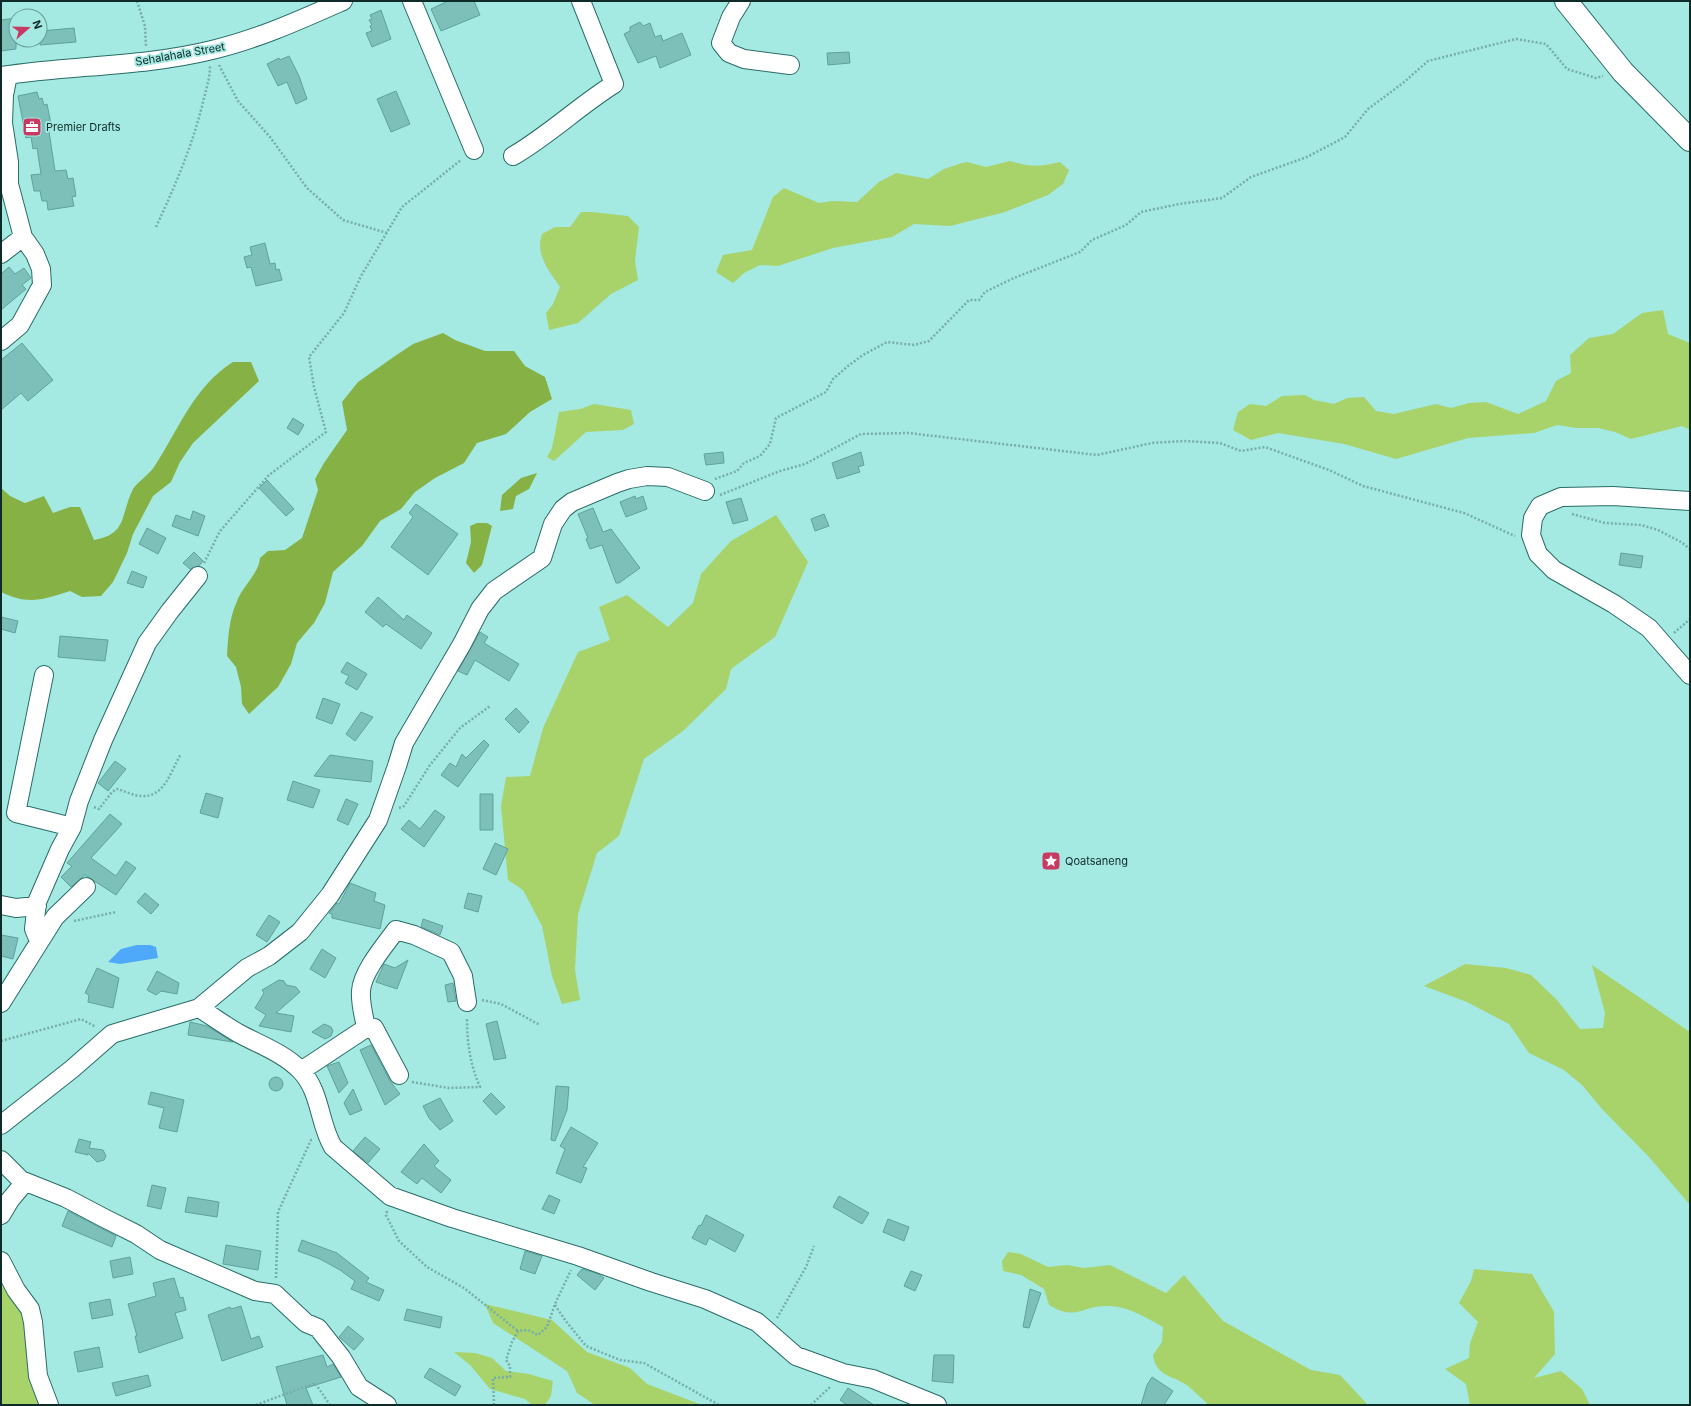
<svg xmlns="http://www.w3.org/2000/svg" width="1691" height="1406" viewBox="0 0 1691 1406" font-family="Inter,sans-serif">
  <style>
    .green { fill: #a7d36a }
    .forest { fill: #86b245 }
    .water { fill: #4fa9fa }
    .building { fill: #7dc0ba; stroke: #5fa29b }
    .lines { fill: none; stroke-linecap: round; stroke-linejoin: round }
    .minor-casing { stroke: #286d68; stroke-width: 20 }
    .major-casing { stroke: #286d68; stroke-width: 24 }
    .path { stroke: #76aea9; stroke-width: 2.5; stroke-dasharray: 2 2; stroke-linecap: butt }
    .minor { stroke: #fff; stroke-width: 18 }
    .major { stroke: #fff; stroke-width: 22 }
    .labels { text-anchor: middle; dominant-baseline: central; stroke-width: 3.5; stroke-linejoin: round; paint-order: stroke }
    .street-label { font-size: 11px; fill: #0f2b29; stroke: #a5e9e3 }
    .poi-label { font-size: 11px; fill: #0f2b29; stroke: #a5e9e3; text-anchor: start }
  </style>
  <rect width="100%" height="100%" fill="#a5e9e3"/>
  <path class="green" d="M1010,161c20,6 29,6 50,1l9,8 -6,14 -15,11 -43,17 -55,14 -36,-2 -22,13 -59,11 -55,18 -18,-1 -16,8 -11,10 -17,-11 7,-17 29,-5 21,-53 11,-9 35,15 14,-2 24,1 22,-20 17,-9 32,6 16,-10 18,-6 5,-1 19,5z
    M581,212h11l36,4 11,11 -4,34 3,19 -27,14 -33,29 -29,7 -3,-17 7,-9 7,-17c-11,-16 -25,-33 -18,-53l13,-7h15z
    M1663,310l5,24 22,9v87l-8,-4 -51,13 -16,-7 -17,-4h-22l-19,-3 -23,8 -66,5 -72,21 -52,-15 -66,-11 -27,7 -18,-10 5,-18 12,-8 16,2 16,-10 23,-1 9,5 20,4 13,-6 17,-1 12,14 18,3 42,-10 15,4 18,-5 17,-1 32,12 28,-13 10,-20 15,-8 -1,-18 19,-17 24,-4 29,-21z
    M594,404l37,6 3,14 -11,6 -37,2 -32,29 -7,-4 5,-9 7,-36 21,-3z
    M776,515l32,47 -33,75 -44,32 -5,20 -43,42 -39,28 -25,77 -22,17 -19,61 -3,56 5,30 -18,4 -10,-28 -10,-50 -19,-36 -15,-10 -7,-74 5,-29 24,-1 13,-48 35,-76 32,-12 -11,-33 28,-12 41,32 25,-24 8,-29 30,-33z
    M1465,964l41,4 25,7 26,25 23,29 23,-1 2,-15 -13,-48 98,67v173l-41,-48 -47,-48 -20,-24 -18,-15 -35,-17 -20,-29 -42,-22 -43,-16z
    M1008,1252l13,2 27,13 19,-2 17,3 26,-3 56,28 18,-18 39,46 88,49 29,5 28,30h-159c-7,-6 -14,-13 -21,-19 -15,-11 -32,-9 -35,-31l9,-13 1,-15c-16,-9 -35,-21 -55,-21 -27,-1 -30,16 -59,-1l-5,-16 -23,-14 -18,-4 -1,-10z
    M1474,1269l58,5 22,38 1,42 -21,24 27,-7 21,18 8,16h-120l-4,-21 -21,-15 24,-11 1,-15 8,-21 -19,-19 12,-22z
    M1,1285l17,15 9,38 6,50 8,17h-40z
    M485,1304l67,16 35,32 43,16 17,16 55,21h-107l-18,-12 -10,-22 -74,-48z
    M454,1352l21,1 17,5 14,13 23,3 24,7 -2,15 -6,9h-13l-7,-6 -35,-10 -20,-24z"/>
  <path class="forest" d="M443,333l12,7 30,11h29l11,15 20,11 7,22 -22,13 -24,22 -29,9 -13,20 -29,15 -20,14 -14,17 -21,12 -18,25 -29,26 -8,31 -11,20 -17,20 -6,21 -13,23 -29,27 -7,-10 -1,-17 -5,-20 -9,-11c1,-19 2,-37 10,-55 6,-15 22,-28 23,-43l8,-7 17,-1 17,-12 16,-48 -3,-11 9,-16 23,-33 -5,-28 16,-20 37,-26 18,-12z
    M233,362h18l8,19 -66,62 -13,19 -9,20 -18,14 -20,38 -6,19 -14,29 -12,14 -19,1 -12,-6c-27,9 -43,14 -69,1v-104l9,8 15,7 19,-7 9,17 17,-6h10l14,33c34,-6 26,-25 39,-51 5,-8 15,-13 21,-22 24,-36 40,-81 79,-105z
    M537,473l-8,16 -13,7 -3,13 -13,2 2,-16 19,-17z
    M477,523h10l5,3 -10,39 -8,8 -8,-10 5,-21 -1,-16z"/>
  <path class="water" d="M137,945h13l6,2 2,11 -38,6 -12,-2 13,-13z"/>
  <path class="building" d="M448,1h26l6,14 -39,16 -10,-22z
    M381,10l10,29 -19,8 -6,-14 6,-2 -2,-5 2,-1 -3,-5 3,-1 -2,-4z
    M16,18v31l-15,2v-31z
    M640,22l3,4 7,-3 5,14 6,-2 2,6 19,-8 9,22 -31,13 -4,-12 -18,7 -14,-29 6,-3v-4z
    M74,28l2,14 -36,3v-14z
    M849,52l1,11 -22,2 -1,-12z
    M289,56l10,20 8,23 -11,5 -9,-22 -9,4 -11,-22 12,-6 1,2z
    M396,91l14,33 -19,8 -14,-33z
    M37,92l2,7 3,-1 2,7 3,-1 4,20 -3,1 7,46 11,-1 2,9 5,-1 3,18 -4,1 2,9 -26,4 -1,-9h-5l-2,-10h-6l-3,-16 10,-1 -4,-26 -4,1 -2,-12 -5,1 -8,-42z
    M265,243l5,21 5,-1 1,7 3,-1 3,11 -26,6 -5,-19 -4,1 -3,-11 8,-2 -2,-8z
    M9,267l6,7 9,-6 7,10 -9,7 4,4 -25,21v-36z
    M22,343l31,37 -25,21 -7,-8 -20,17v-50z
    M293,418l11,7 -6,10 -11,-7z
    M723,452l1,11 -18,2 -2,-11z
    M861,452l3,13 -6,2 2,5 -23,7 -5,-16z
    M267,480l27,29 -8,7 -27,-28z
    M635,496l1,3 7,-3 4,13 -21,8 -6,-15z
    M741,498l7,22 -15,4 -7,-22z
    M416,504l42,30 -30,41 -37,-28 22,-30 -4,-4z
    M593,508l10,24 8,-3 29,39 -21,15h-3l-14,-38 -12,4 -4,-10 2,-1 -10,-24z
    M193,511l12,5 -7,20 -26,-10 4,-11 14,5z
    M824,514l5,12 -14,5 -4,-12z
    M147,528l19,10 -8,16 -19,-10z
    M194,552l9,9 -4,5 -9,3 -7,-6z
    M1621,553l22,3 -2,12 -22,-3z
    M132,571l15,6 -4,11 -16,-5z
    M378,597l26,23 3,-5 25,18 -11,16 -35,-25 -3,3 -18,-15z
    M1,617l17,4 -3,12 -14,-4z
    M480,632l8,5 -4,6 35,21 -10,17 -34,-21 -8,15 -9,-4z
    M60,636l48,4 -3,21 -47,-4z
    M347,662l20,12 -10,16 -12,-7 4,-7 -8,-4z
    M323,698l17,6 -8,20 -16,-6z
    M516,708l13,14 -10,11 -14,-14z
    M361,712l12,5 -18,24 -9,-7z
    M484,740l5,5 -31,42 -17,-12 9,-12 6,4 6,-13 4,4z
    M330,755l43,6 -2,21 -57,-6z
    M115,761l11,8 -18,22 -10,-8z
    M293,781l27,9 -7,18 -26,-8z
    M206,793l17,5 -5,20 -18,-5z
    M480,794h13v36h-13z
    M346,799l12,5 -10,21 -11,-5z
    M435,810l10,7 -21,30 -23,-18 8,-9 11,9z
    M110,814l12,10 -31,34 25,18 10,-15 10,7 -20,27 -31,-20 -14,12 -10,-10 11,-11 -5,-3z
    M495,843l13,6 -12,26 -13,-6z
    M350,883l26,10 -2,8 11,4 -5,24 -48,-11v-4l-3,-1 8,-10 2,1z
    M145,893l14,12 -8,9 -14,-12z
    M468,893l14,3 -4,16 -14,-4z
    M269,915l11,7 -13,20 -11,-7z
    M423,919l20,7 -3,9 -19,-8z
    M1,935l17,3 -5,21 -12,-3z
    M322,949l14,9 -11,20 -15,-9z
    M408,960l-11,29 -21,-7 8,-18 11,4z
    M97,968l22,10 -6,30 -25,-6 1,-7 -4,-2z
    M157,971l22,12 -2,11 -16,-3 -5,4 -9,-5z
    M279,980l5,1 2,4 10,2 4,5 -24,21 18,3 -3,16 -32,-6 7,-11 -11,-7 9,-15 -2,-3z
    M453,983l3,18 -8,1 -3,-17z
    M497,1021l9,37 -12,2 -8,-36z
    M190,1022l17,4 26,16 -45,-7z
    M324,1024l7,3 2,4 -2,5 -6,3 -13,-7z
    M371,1045l19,36 10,13 -15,11 -25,-55z
    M339,1062l9,21 -9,10 -12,-27z
    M269 1084a7 7 0 1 1 14 0a7 7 0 1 1-14 0Z
    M556,1086l13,1 -2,23 -12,31 -4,-1z
    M353,1089l9,21 -12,5 -6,-12z
    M151,1092l33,8 -7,32 -18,-4 5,-20 -16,-4z
    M491,1093l14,14 -9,8 -13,-14z
    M440,1098l13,23 -13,9 -11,-12 -6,-12z
    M571,1127l27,16 -15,24 4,1 -6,15 -25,-10 9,-24 -5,-3z
    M365,1137l15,12 -12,14 -15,-12z
    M79,1139l12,3 -2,6 14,2 3,6 -2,4 -7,2 -9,-9v2l-13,-3z
    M424,1144l15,17 -5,5 17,14 -10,13 -19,-15 -5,6 -16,-12z
    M152,1185l14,3 -5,21 -14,-3z
    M549,1195l11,5 -6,14 -12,-5z
    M839,1196l30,17 -7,11 -29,-17z
    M188,1197l31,5 -2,15 -32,-5z
    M68,1211l48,25 -4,11 -50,-21z
    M706,1215l38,20 -9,17 -26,-14 -3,7 -14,-7 7,-13 2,1z
    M888,1219l21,8 -5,14 -21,-9z
    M302,1240l35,13 32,25 -3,4 18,8 -5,11 -28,-12 4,-8 -15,-11 -20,-11 -22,-8z
    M226,1245l35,6 -3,19 -35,-6z
    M525,1251l17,5 -7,18 -15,-5z
    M130,1257l3,17 -20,4 -3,-17z
    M582,1269l17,5 5,4 -9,12 -18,-15z
    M911,1271l11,4 -7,16 -11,-5z
    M174,1278l6,20 3,-1 3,13 -11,3 8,25 -44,15 -4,-17h2l-9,-32 28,-8 -3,-13z
    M1030,1289l11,4 -12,35 -6,-1z
    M110,1299l3,16 -21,4 -3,-16z
    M241,1306l10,33 8,-3 4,11 -41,14 -14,-46 22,-8 1,2z
    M407,1309l35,8 -2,11 -36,-8z
    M348,1326l16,13 -10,11 -15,-13z
    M99,1347l4,20 -25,5 -4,-20z
    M323,1355l4,12 6,-3 8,13 -35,11 7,17h-26l-11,-38z
    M934,1355h20l-1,28 -21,-2z
    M430,1368l31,18 -6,10 -31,-19z
    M148,1375l3,11 -35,10 -4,-13z
    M1152,1377l21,14 -9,14h-23l6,-20z
    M848,1388l26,17h-27l-7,-5z"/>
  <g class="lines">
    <defs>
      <path id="minor" d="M412,1l62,149
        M741,1l-10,16 -10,26 8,10 15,6 46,6
        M1,76c70,-11 142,-9 211,-26 46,-11 88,-30 131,-49
        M513,156c36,-21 66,-50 101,-72l-33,-83
        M1,254l22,-17
        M1,341l19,-16 22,-40 -1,-16 -6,-15 -12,-17 -14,-53v-22l-6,-39 1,-28 4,-20
        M1690,501l-77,-5 -52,1 -21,9 -7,12 -2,17 7,19 16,16 60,34 35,24 41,47
        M44,675l-28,138 56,14
        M1,905l15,3 21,-2
        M39,941l-5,-12 3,-27 23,-53 12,-22 7,-26 24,-61 44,-97 23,-32 28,-35
        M1,1003l54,-86 31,-30
        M199,1008c13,8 25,17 39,25 20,11 46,20 63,38 20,21 18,53 32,76l57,49 62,22 126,38 73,26 54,17 52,23 39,34 47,17 30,6 64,26
        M366,1028c-2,-12 -6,-25 -5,-37 1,-19 24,-46 35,-61l18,5 37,17 12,24 4,26
        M301,1071l65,-43h8l25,47
        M1,1125l71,-56 40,-35 87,-26 48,-40 22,-12 31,-24 30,-37 48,-75 19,-54 7,-23 58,-99 18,-35 14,-18 48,-33 11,-34 10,-15 9,-7 45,-19 12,-4 18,-3 21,1 37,14
        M1,1160l20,20 45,18 38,20 32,16 24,16 95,41 20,3 31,29 12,5 23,29 18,30 28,18
        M1,1215l9,-15 15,-18
        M1,1261l15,29 14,19 3,13 5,54 11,29"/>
      <path id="major" d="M1566,1l57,71 67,68"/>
    </defs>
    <use href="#minor" class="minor-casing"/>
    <use href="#major" class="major-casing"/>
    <path class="path" d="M137,1l8,25 1,21
      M219,65l19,36 32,36 37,51 36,32 44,13
      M156,227c19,-41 36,-80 47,-125 3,-12 7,-24 7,-36
      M715,479l22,-8 7,-8 16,-7 10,-12 6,-26 50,-26 7,-13 15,-13 15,-11 24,-13 27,3 15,-4 40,-41h10l6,-8 29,-14 66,-26 12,-12 34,-15 15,-13 38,-8 43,-6 29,-21 56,-20 38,-20 23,-28 35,-26 25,-22 88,-22 30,5 21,25 29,9 7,-2
      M720,495l60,-24 25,-7 56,-30 47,-1 189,22 55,-12 32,-2 36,2 21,8 24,-4 64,23 34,16 101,27 51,23
      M1572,514l33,9 36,2 17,5 23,12 9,7
      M204,563l16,-32 49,-56 57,-43 -12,-45 -5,-30 35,-44 17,-37 41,-69 59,-47
      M1674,633l16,-14
      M94,807l5,2 13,-17 5,-3c8,2 17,7 24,7 24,2 30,-26 40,-42
      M399,808l5,-2 26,-41 30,-37 30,-22
      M74,921l42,-9
      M482,1000l19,4 39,21
      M1,1041l80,-22 15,8
      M412,1082l37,6 31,-1c-10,-23 -13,-44 -13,-69
      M387,1211l-1,4 13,26 28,26 37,21 54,43
      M276,1278l2,-66 33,-72h2
      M555,1305l10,15 21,26 34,14 24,3 75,42
      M777,1318l29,-51 8,-21
      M256,1405l59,-22 15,22
      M494,1405l-1,-27 17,-1v-11l-4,-6 6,-18 6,-11 10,-1 10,5 9,-8 8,-23 16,-34
      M811,1405l20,-19"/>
    <use href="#minor" class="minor"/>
    <use href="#major" class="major"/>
  </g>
  <defs>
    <symbol id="office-square" viewBox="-11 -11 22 22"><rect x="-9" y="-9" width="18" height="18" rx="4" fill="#c93a63" stroke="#a5e9e3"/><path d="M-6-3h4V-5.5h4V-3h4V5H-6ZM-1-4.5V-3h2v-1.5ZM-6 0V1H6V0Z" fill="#fff"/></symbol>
    <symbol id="sight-square" viewBox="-11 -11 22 22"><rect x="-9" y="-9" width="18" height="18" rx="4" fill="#c93a63" stroke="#a5e9e3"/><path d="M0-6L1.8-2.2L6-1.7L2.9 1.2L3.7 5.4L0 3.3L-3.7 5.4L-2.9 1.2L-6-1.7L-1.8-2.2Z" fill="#fff"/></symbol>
  </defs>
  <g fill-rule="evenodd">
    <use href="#office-square" x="21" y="116" width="22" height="22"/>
    <use href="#sight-square" x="1040" y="850" width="22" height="22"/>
  </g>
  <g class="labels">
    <g class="street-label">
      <text transform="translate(180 54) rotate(-10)">Sehalahala Street</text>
    </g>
    <g class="poi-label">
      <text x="46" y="127">Premier Drafts</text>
      <text x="1065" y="861">Qoatsaneng</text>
    </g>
  </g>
  <rect width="1691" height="1406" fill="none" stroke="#0f2b29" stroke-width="4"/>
  <g transform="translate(28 28) rotate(70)"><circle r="19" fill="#a5e9e3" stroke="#699d99"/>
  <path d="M0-3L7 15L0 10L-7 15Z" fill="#c93a63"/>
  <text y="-6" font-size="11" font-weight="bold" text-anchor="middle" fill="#0f2b29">N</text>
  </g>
</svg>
